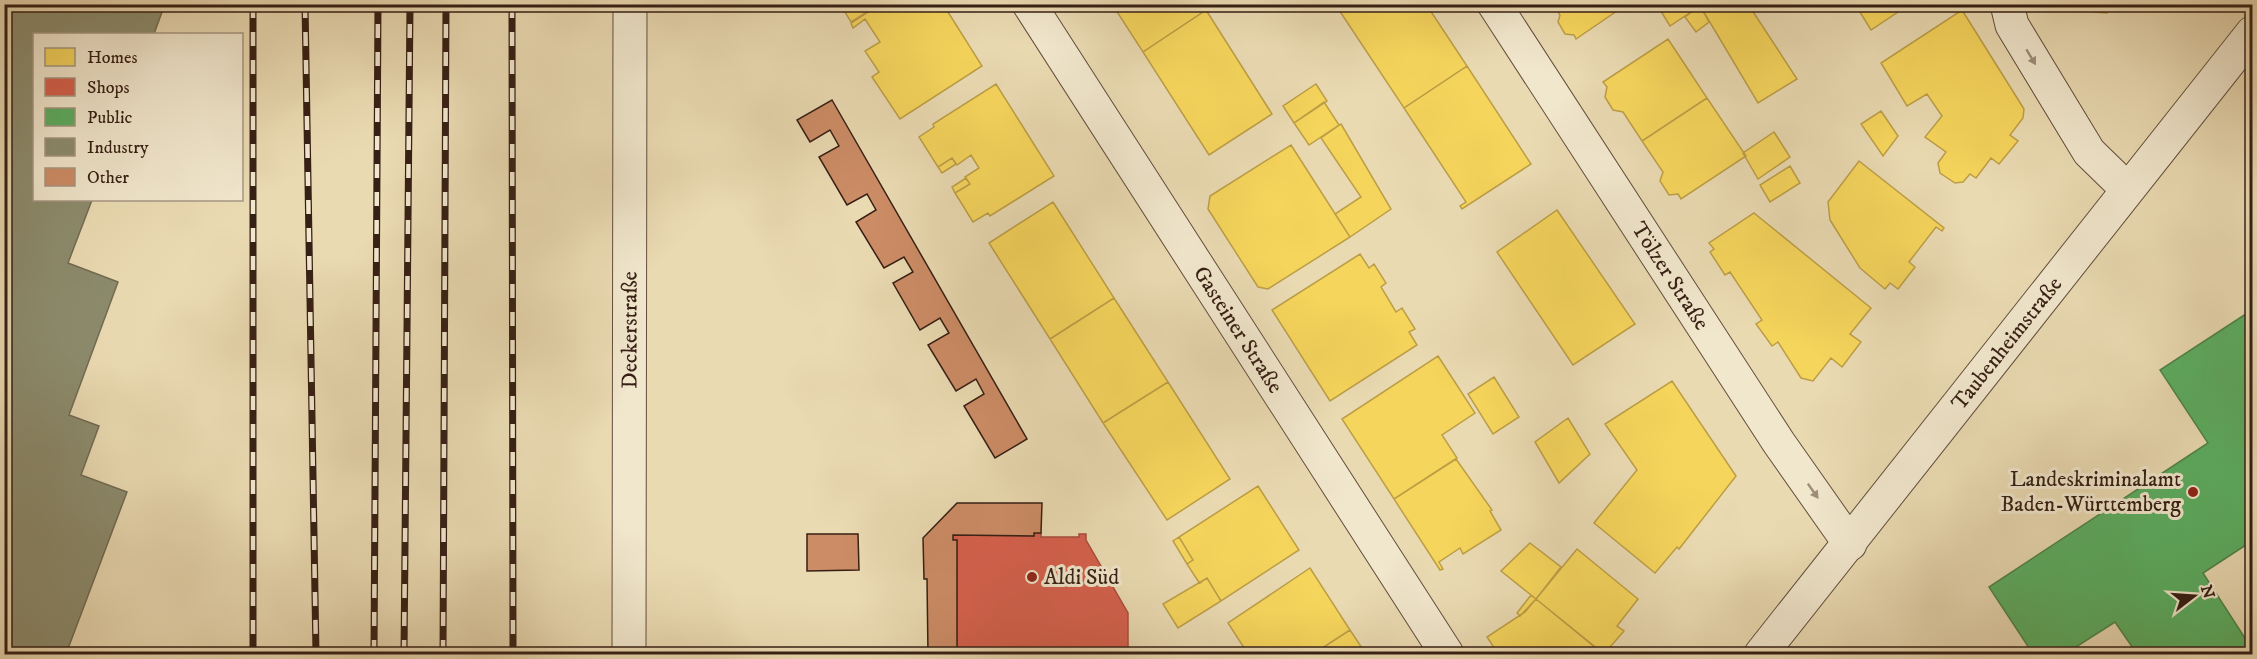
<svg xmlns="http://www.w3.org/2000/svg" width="2257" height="659" viewBox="0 0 2257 659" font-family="'IM FELL DW Pica',serif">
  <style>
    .homes { fill: #f6d55c; stroke: #bc9e46; stroke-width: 1.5 }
    .shops { fill: #d6604d; stroke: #a64c3c; stroke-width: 1.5 }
    .public { fill: #5aae61; stroke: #4f834a; stroke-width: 1.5 }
    .industry { fill: #8c8c6e; stroke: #726b53; stroke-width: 1.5 }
    .building { fill: #cc8c66; stroke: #361f14; stroke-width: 1.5 }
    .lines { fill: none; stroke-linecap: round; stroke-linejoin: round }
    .minor-casing { stroke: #634e3c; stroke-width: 35 }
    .minor { stroke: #f1e7cd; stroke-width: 33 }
    .rail-casing { stroke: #361f14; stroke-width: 7 }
    .rail { stroke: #f1e7cd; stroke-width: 4.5; stroke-dasharray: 14; stroke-linecap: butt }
    .oneway { fill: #9d8d7a }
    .poi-dot { fill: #8f2418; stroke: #f1e7cd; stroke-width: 2 }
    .labels { text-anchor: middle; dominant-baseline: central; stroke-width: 6; stroke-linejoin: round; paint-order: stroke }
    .street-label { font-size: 22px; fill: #361f14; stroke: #f1e7cd }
    .poi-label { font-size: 22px; fill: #361f14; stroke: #f1e7cd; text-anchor: end }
  </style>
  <rect width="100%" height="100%" fill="#eadab2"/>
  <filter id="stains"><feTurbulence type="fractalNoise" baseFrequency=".00333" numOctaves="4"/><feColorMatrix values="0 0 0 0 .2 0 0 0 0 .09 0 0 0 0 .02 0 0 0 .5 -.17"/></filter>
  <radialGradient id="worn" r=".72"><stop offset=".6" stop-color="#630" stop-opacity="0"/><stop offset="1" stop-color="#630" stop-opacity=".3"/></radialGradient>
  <path class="homes" d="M840,4h40l-29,18z
    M880,4h63l39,62 -82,53 -28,-42 7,-5 -14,-21 15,-9 -15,-23 -12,9 -2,-5z
    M1112,4h90l4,6 -63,42z
    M1335,4h91l41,62 -63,42z
    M1553,4h74l-51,35 -2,-4 -9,-1 -7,-12 2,-7z
    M1656,4h19l-13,9z
    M1675,4h24l1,2 -30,20 -8,-13z
    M1699,4h49l49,75 -39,24z
    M1855,4h55l-39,26z
    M2088,4h26l-7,9 -14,-1z
    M1700,6l9,16 -13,10 -11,-15z
    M1206,10l66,104 -63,41 -66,-103z
    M1962,10l62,99 -1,9 -13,17 8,6 -19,23 -8,-6 -15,20 -6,-4 -7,8 -8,1 -15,-10 -2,-10 8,-11 -21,-15 17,-21 -15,-22 -20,12 -26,-43z
    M1668,39l39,59 -65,43 -19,-29 -10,-2 -8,-13 2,-10 -4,-5z
    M1467,66l64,98 -69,45 -2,-3 6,-4 -62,-94z
    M996,84l58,92 -64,40 -2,-3 -15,9 -18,-29 15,-9 -5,-7 14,-9 -8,-13 -14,10 -5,-7 -14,9 -19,-30 15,-10 -1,-3z
    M1316,84l11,17 -33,22 -11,-17z
    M1707,98l39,58 -65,43 -3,-5 -9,1 -9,-14 3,-9 -21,-31z
    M1324,102l15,23 -30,20 -15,-22z
    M1881,111l17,25 -15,20 -22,-32z
    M1341,124l50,85 -41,28 -15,-23 26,-17 -40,-59z
    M1774,132l16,25 -32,22 -15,-26z
    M1291,145l59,92 -82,52 -10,-2 -50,-78 2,-13z
    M952,158l4,6 -14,9 -4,-6z
    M1859,161l85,67 -2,3 -6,-4 -27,35 6,5 -17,22 -8,-6 -5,6 -25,-21 -30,-48 -2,-18z
    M1790,166l10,17 -30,19 -10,-17z
    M966,178l4,6 -15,9 -3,-6z
    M1053,202l61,96 -64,41 -61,-96z
    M1557,210l78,114 -62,41 -76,-113z
    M1754,213l117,95 -21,26 11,8 -19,25 -11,-9 -18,23 -12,-3 -23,-36 -6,4 -16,-22 6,-4 -32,-48 -5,3 -15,-23 4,-3 -5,-6z
    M1360,254l9,14 5,-4 12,19 -5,4 15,25 6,-4 13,21 -6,3 8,13 -87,56 -58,-91z
    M1114,298l54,84 -65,41 -53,-84z
    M1438,356l37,57 -33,22 15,23 -63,41 -52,-80z
    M1494,377l25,40 -26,17 -25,-40z
    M1672,381l64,95 -57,73 -2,-2 -22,26 -61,-50 43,-53 -32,-46z
    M1168,382l62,97 -63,41 -64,-97z
    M1568,418l22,36 -31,29 -24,-41z
    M1456,459l36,51 -2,1 11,19 -38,24 -3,-6 -21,14 4,7 -3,1 -46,-71z
    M1258,486l41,64 -78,51 -14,-23 -7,5 -2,-2 -11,-17 6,-4 -14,-23z
    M1179,537l14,23 -6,4 -14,-23z
    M1530,543l31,24 -25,32 -35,-28z
    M1577,549l61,50 -21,27 7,5 -20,23 -68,-55z
    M1310,568l40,62 -37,24h-32l-3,-5 -9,5h-21l-20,-31z
    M1207,578l14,23 -43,27 -15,-24z
    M1531,595l5,4 -16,17 -3,-3z
    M1536,599l67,55h-109l3,-2 -10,-15 38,-25z
    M1350,630l16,24h-53z"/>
  <path class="shops" d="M1034,533h7v4h38v-3h7v6l42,73v41h-171v-114h-4v-5l81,1z"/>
  <path class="public" d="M2252,310v231l-49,32 49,76v5h-115l-22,-32 -50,32h-32l-44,-67 219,-144 -48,-73z"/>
  <path class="industry" d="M4,4h139l19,8 -8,22h-120v166h58l-24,63 50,19 -49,133 30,11 -18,49 46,17 -61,162h-62z"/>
  <path class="building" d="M832,100l195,339 -32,19 -31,-52 20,-12 -8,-15 -20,12 -28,-46 21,-12 -9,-15 -20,12 -27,-47 20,-11 -9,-15 -20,11 -28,-46 20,-12 -9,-16 -20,11 -28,-48 20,-11 -9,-16 -20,12 -13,-22z
    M957,503h85l-1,30h-7v3l-81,-1v5h4v114h-29l-1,-75h-3l-1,-41z
    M807,534h51l1,36 -52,1z"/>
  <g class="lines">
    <defs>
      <g id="minor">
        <path id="s1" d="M1029,4l418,650"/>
        <path id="s2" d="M1494,4l285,439 71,101"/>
        <path d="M2007,4l5,21 77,127 38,37"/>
        <path id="s3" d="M629,654l1,-650"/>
        <path id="s4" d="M1761,654l491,-621"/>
      </g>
    </defs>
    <use href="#minor" class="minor-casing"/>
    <use href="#minor" class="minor"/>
    <defs>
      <path id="rail" d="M253,4v650
        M305,4l11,650
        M512,4l1,650
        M374,654l4,-650
        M404,654l6,-650
        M443,654l3,-650"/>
    </defs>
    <use href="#rail" class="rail-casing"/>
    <use href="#rail" class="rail"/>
  </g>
  <defs><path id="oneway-solid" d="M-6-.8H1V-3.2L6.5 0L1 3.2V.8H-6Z" transform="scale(1.5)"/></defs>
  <g class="oneway">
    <use href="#oneway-solid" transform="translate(2031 57) rotate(59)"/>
    <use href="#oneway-solid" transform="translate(1813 491) rotate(55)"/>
  </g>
  <g class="poi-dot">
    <circle cx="2193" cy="492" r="6"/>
    <circle cx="1032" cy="577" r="6"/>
  </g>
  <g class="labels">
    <g class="street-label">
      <text stroke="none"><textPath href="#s2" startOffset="324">Tölzer Straße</textPath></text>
      <text stroke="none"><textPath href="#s3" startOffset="324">Deckerstraße</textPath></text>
      <text stroke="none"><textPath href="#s1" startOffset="387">Gasteiner Straße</textPath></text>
      <text stroke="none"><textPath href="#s4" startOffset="396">Taubenheimstraße</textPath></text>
    </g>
    <g class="poi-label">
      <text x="2181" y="479">Landeskriminalamt<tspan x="2181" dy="25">Baden-Württemberg</tspan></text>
      <text x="1044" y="577" text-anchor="start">Aldi Süd</text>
    </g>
  </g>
  <rect width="2257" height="659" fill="none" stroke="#eadab2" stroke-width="24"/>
  <rect x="6" y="6" width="2245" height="647" fill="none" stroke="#361f14" stroke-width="3"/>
  <rect x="12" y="12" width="2233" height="635" fill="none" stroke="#361f14" stroke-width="1.5"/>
  <rect x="33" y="33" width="210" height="168" fill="#f1e7cd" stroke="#a69783" stroke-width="1.5"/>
  <rect x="45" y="48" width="30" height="18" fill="#f6d55c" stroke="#a69783" stroke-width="1.5"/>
  <text x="87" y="63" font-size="18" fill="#361f14">Homes</text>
  <rect x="45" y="78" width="30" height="18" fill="#d6604d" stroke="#a69783" stroke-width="1.5"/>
  <text x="87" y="93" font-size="18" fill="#361f14">Shops</text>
  <rect x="45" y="108" width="30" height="18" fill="#5aae61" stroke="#a69783" stroke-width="1.5"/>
  <text x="87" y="123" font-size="18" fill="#361f14">Public</text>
  <rect x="45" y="138" width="30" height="18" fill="#8c8c6e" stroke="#a69783" stroke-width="1.5"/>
  <text x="87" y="153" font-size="18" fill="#361f14">Industry</text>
  <rect x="45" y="168" width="30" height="18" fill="#cc8c66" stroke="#a69783" stroke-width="1.5"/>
  <text x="87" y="183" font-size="18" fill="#361f14">Other</text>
  <g transform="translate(2194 596) rotate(73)" stroke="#f1e7cd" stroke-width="4.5" paint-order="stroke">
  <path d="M0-4.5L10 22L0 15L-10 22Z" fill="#361f14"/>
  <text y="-9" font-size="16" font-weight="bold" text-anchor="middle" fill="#361f14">N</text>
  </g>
  <rect width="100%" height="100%" filter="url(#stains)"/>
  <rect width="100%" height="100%" fill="url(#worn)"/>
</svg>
